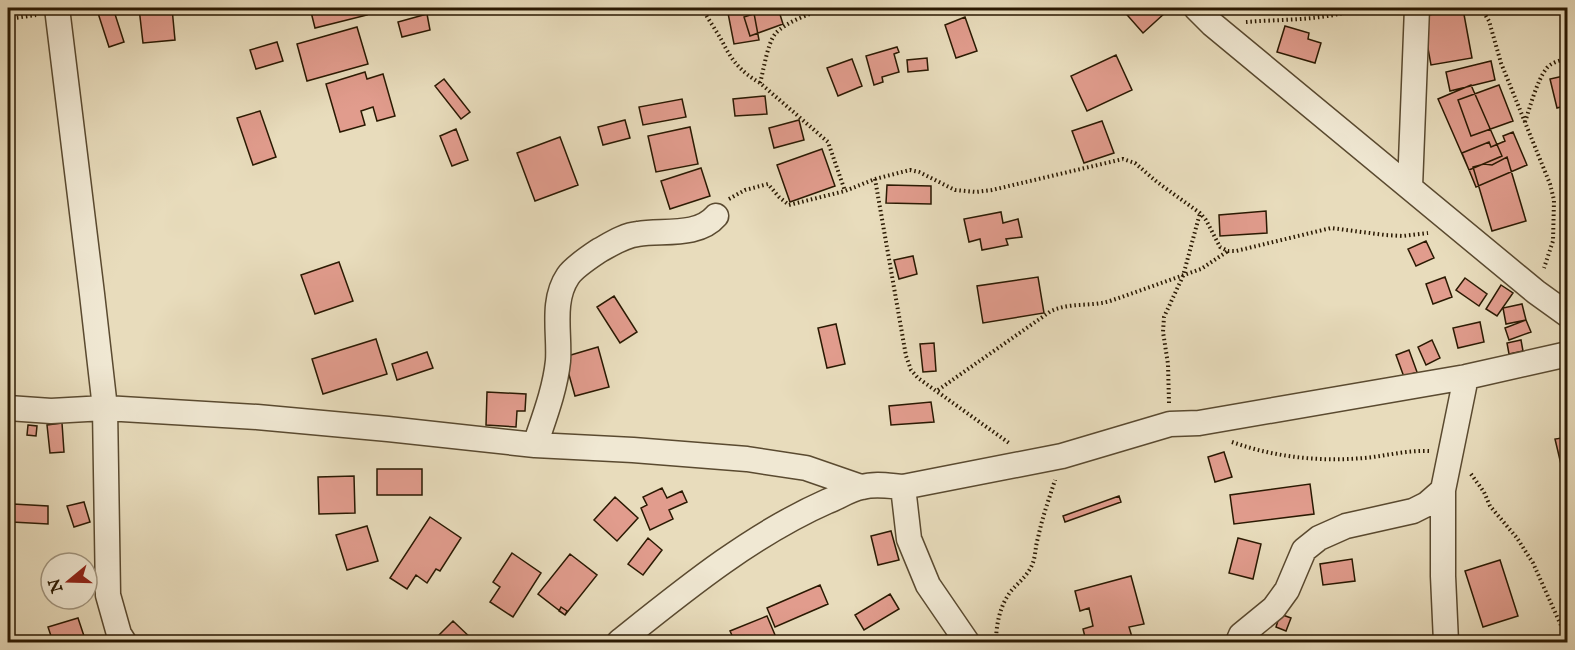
<svg xmlns="http://www.w3.org/2000/svg" width="1575" height="650" viewBox="0 0 1575 650" font-family="'IM FELL English',serif">
  <style>
    .building { fill: #e19c8d; stroke: #2a1902; stroke-width: 1.5 }
    .lines { fill: none; stroke-linecap: round; stroke-linejoin: round }
    .minor-casing { stroke: #5a4a30; stroke-width: 27 }
    .path { stroke: #2a1902; stroke-width: 4; stroke-dasharray: 1.5 3; stroke-linecap: butt }
    .minor { stroke: #f0e8d3; stroke-width: 24 }
  </style>
  <rect width="100%" height="100%" fill="#e8dcbc"/>
  <filter id="stains"><feTurbulence type="fractalNoise" baseFrequency=".00333" numOctaves="4"/><feColorMatrix values="0 0 0 0 .2 0 0 0 0 .09 0 0 0 0 .02 0 0 0 .5 -.17"/></filter>
  <radialGradient id="worn" r=".72"><stop offset=".6" stop-color="#630" stop-opacity="0"/><stop offset="1" stop-color="#630" stop-opacity=".3"/></radialGradient>
  <path class="building" d="M106,8h7l11,34 -15,5 -12,-37z
    M139,8h33l3,32 -32,3z
    M310,8h55l2,7 -52,13z
    M727,8h26l6,32 -25,4z
    M772,8h6l5,16 -33,12 -6,-19z
    M1121,8h41l4,4 -23,21z
    M1463,9l9,49 -41,7 -9,-49z
    M427,14l3,16 -28,7 -4,-15z
    M965,17l12,34 -21,7 -11,-33z
    M1285,26l24,7 -1,6 13,4 -6,20 -38,-11z
    M357,27l11,37 -61,17 -10,-37z
    M277,42l6,19 -27,8 -6,-19z
    M897,47l2,5 -5,2 5,18 -17,5 1,5 -9,3 -8,-29z
    M1116,55l16,35 -45,21 -16,-35z
    M927,58l1,12 -20,2 -1,-12z
    M852,59l10,27 -24,10 -11,-28z
    M1491,61l4,19 -45,11 -4,-19z
    M365,72l2,7 16,-5 12,42 -18,5 -4,-14 -12,4 4,14 -25,7 -14,-48z
    M1568,75v30l-11,3 -7,-29z
    M444,79l26,33 -9,7 -26,-33z
    M1471,85l31,71 -33,14 -31,-71z
    M1499,85l14,36 -42,15 -13,-36z
    M765,96l2,18 -32,2 -2,-17z
    M682,99l4,18 -43,8 -4,-18z
    M260,111l16,46 -23,8 -16,-47z
    M625,120l5,18 -27,7 -5,-18z
    M799,120l5,20 -30,8 -5,-20z
    M1102,121l12,32 -30,10 -12,-32z
    M690,127l8,37 -42,8 -8,-36z
    M456,129l12,31 -16,6 -12,-30z
    M1513,132l14,33 -51,22 -14,-34 27,-11 2,5 14,-6 -2,-5z
    M560,137l18,48 -43,16 -18,-48z
    M822,149l13,37 -45,16 -13,-37z
    M1507,157l19,64 -34,10 -19,-64 11,-3 8,1z
    M701,168l9,28 -40,13 -9,-28z
    M887,185l44,1v18l-45,-1z
    M1266,211l1,22 -47,3 -1,-21z
    M1001,212l2,11 15,-4 4,18 -16,2 2,6 -26,5 -2,-11 -11,3 -5,-23z
    M1426,241l8,17 -18,8 -8,-17z
    M913,256l4,18 -18,5 -5,-19z
    M339,262l14,39 -38,13 -14,-39z
    M1038,277l6,36 -61,10 -6,-37z
    M1445,277l7,20 -19,7 -7,-20z
    M1465,278l22,16 -8,12 -23,-16z
    M1501,285l12,8 -16,23 -11,-7z
    M614,296l23,36 -17,11 -23,-36z
    M1522,304l4,16 -20,4 -3,-16z
    M1526,320l5,12 -22,8 -4,-12z
    M1480,322l4,20 -26,6 -5,-20z
    M836,324l9,40 -18,4 -9,-40z
    M376,339l11,35 -64,20 -11,-35z
    M1432,340l8,18 -14,7 -8,-18z
    M1521,340l2,11 -14,3 -2,-11z
    M934,343l2,28 -13,1 -3,-28z
    M598,347l11,40 -34,9 -11,-39z
    M1409,350l8,22 -13,5 -8,-22z
    M427,352l6,16 -36,12 -5,-16z
    M487,392l39,2 -1,17h-8l-1,16 -30,-2z
    M931,402l3,20 -43,3 -2,-19z
    M62,423l2,29 -14,1 -3,-28z
    M28,425l9,1 -1,10 -9,-1z
    M1568,437v39l-4,1 -9,-38z
    M1224,452l8,25 -17,5 -7,-25z
    M377,469h45v26h-45z
    M354,476l1,37 -36,1 -1,-37z
    M1310,484l4,30 -80,10 -4,-29z
    M662,488l5,10 15,-7 5,11 -18,8 4,9 -23,11 -9,-22 6,-3 -4,-8z
    M1119,496l2,6 -56,20 -2,-6z
    M615,497l23,21 -21,23 -23,-21z
    M84,502l6,20 -16,5 -7,-21z
    M13,504l35,2v18l-36,-2z
    M430,517l31,21 -21,33 -4,-2 -9,14 -11,-8 -9,14 -17,-11z
    M367,526l11,35 -31,9 -11,-35z
    M891,531l8,29 -21,5 -7,-29z
    M648,538l14,12 -19,25 -15,-11z
    M1238,538l23,6 -8,35 -24,-6z
    M512,553l29,20 -28,44 -23,-15 10,-15 -7,-5z
    M570,554l27,21 -32,40 -27,-21z
    M1352,559l3,22 -32,4 -3,-21z
    M1500,560l18,56 -35,11 -18,-56z
    M1131,576l13,48 -15,3 3,10 -18,5v-2l-14,2 -1,-5 -13,4 -3,-12 10,-3 -4,-18 -9,3 -5,-20z
    M820,585l8,19 -53,23 -8,-19z
    M890,594l9,15 -35,21 -9,-15z
    M561,607l6,4 -2,4 -6,-4z
    M1280,614l11,4 -5,13 -10,-4z
    M767,616l11,26h-43l-5,-11z
    M78,618l8,24h-33l-5,-15z
    M453,621l22,21h-43z
    M1302,640v2h-24z"/>
  <g class="lines">
    <defs>
      <path id="minor" d="M57,8l35,286 13,114 3,187 11,39 5,8
        M1196,8l16,16 324,268 32,23
        M1410,187l7,-179
        M8,408l43,3 54,-3 152,9 131,12 147,16 98,5 114,9 59,9 55,19
        M535,445c9,-27 20,-55 23,-84 2,-27 -7,-60 10,-85 6,-9 23,-20 32,-26 11,-6 25,-15 38,-16 25,-4 60,3 78,-18
        M903,487l6,52 19,46 39,57
        M619,642c65,-52 132,-107 209,-141 11,-4 22,-12 34,-14 13,-4 28,-1 41,0l159,-31 108,-32 29,-1 267,-46 102,-23
        M1238,642l3,-7 33,-27 13,-18 17,-40 15,-12 27,-12 67,-15 14,-7 16,-14
        M1446,642l-3,-66v-86l23,-113"/>
    </defs>
    <use href="#minor" class="minor-casing"/>
    <path class="path" d="M702,8c6,11 14,22 20,33 10,20 19,31 38,42l68,59 17,49
      M1481,8l8,13 12,42 49,121 4,16 -1,41 -9,27
      M8,19l28,-4
      M1246,22c37,-3 78,-1 114,-14
      M760,83c4,-14 7,-38 15,-49 10,-12 37,-21 51,-26
      M1525,122c5,-15 12,-41 21,-53 5,-7 14,-8 22,-11
      M875,179l31,177 5,14 7,8 91,65
      M729,199l16,-9 23,-6 11,13 10,8 56,-14 30,-12 35,-9 9,2 36,18 21,2 16,-2 131,-31 12,4 22,19 43,31 6,7 14,27 8,4h8l95,-23 54,7 18,1 25,-3
      M938,390l113,-79c20,-9 39,-4 59,-10l91,-32 27,-18
      M1169,403l-1,-39 -5,-32 1,-15 19,-41 17,-63
      M1232,442c42,15 87,20 132,16 22,-2 43,-8 65,-7
      M1471,474l13,18 6,14 27,32 16,25 35,78
      M996,642c0,-17 4,-38 16,-52 7,-8 16,-15 20,-25 4,-9 3,-18 6,-27 4,-20 11,-39 17,-58"/>
    <use href="#minor" class="minor"/>
  </g>
  <rect width="1575" height="650" fill="none" stroke="#e8dcbc" stroke-width="30"/>
  <rect x="9" y="9" width="1557" height="632" fill="none" stroke="#2a1902" stroke-width="3"/>
  <rect x="15" y="15" width="1545" height="620" fill="none" stroke="#2a1902" stroke-width="1.5"/>
  <g transform="translate(69 581) rotate(251)"><circle r="28" fill="#f0e8d3" stroke="#a1957f" stroke-width="1.5"/>
  <path d="M0-4.5L10 22L0 15L-10 22Z" fill="#8f2418"/>
  <text y="-9" font-size="16" font-weight="bold" text-anchor="middle" fill="#2a1902">N</text>
  </g>
  <rect width="100%" height="100%" filter="url(#stains)"/>
  <rect width="100%" height="100%" fill="url(#worn)"/>
</svg>
